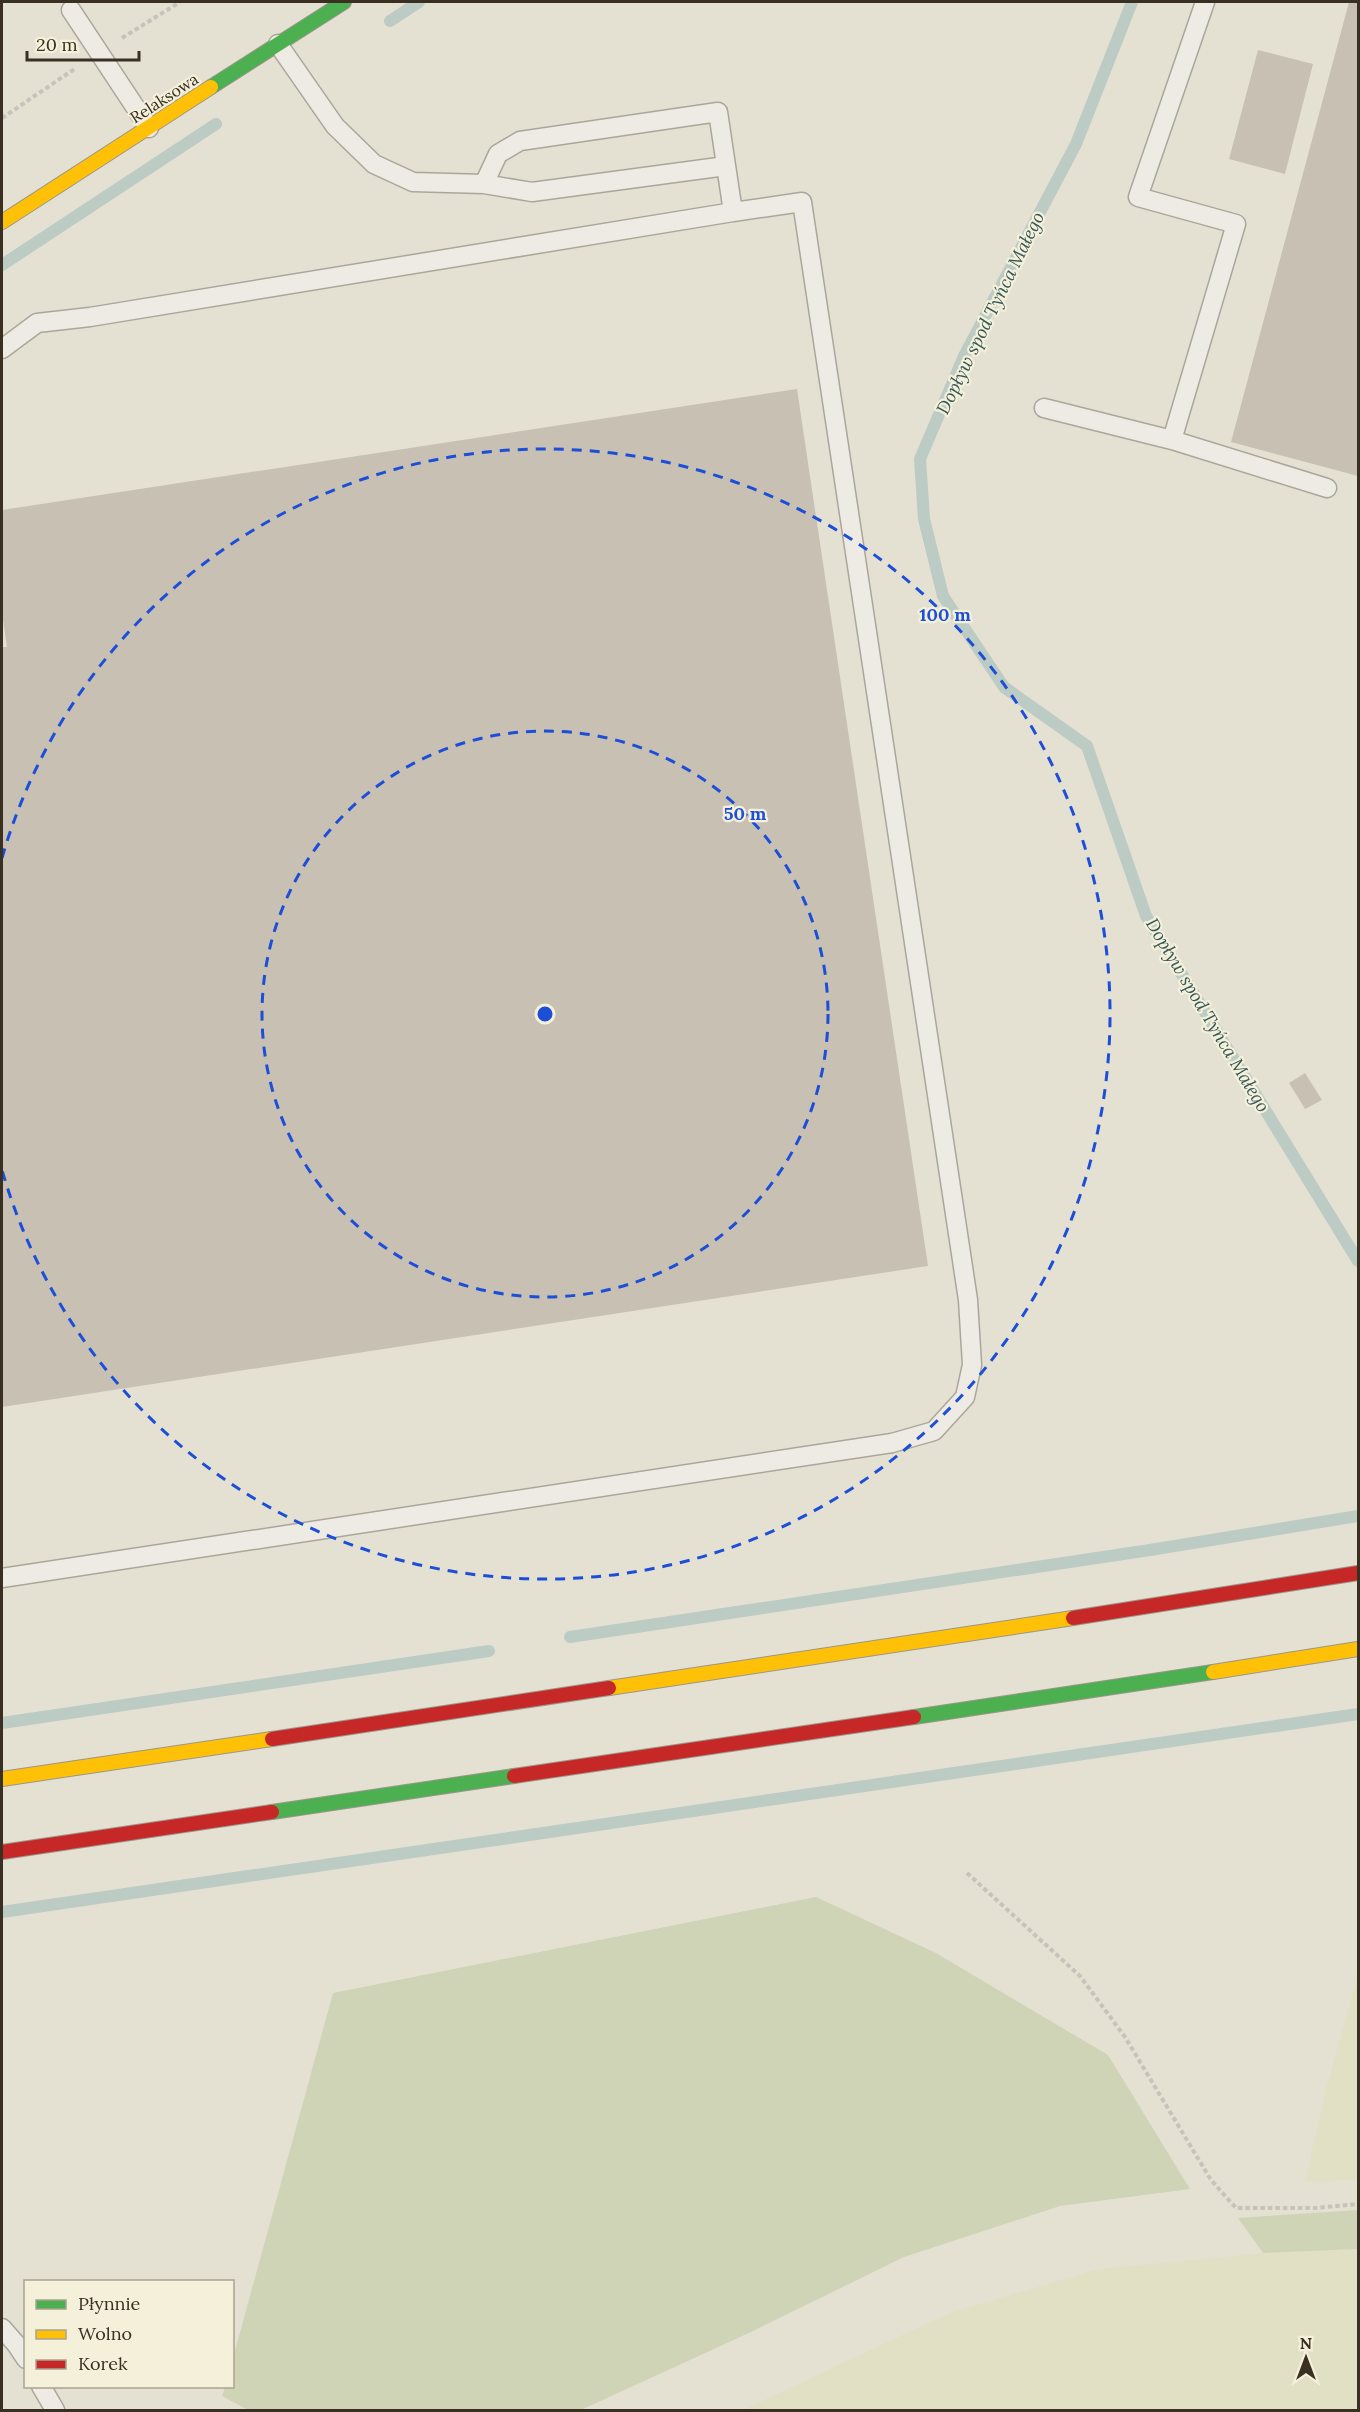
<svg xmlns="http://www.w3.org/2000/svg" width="1360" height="2412" viewBox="0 0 1360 2412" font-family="Lora,serif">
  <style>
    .farmland { fill: #e2e0c4 }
    .green { fill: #d0d4b6 }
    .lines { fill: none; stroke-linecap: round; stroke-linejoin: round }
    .stream { stroke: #bccbc4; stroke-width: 12 }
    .building { fill: #c8c1b3 }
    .lane-casing { stroke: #aaa69b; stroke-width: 21 }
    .fast-casing { stroke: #9a968b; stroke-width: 16 }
    .slow-casing { stroke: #9a968b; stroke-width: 16 }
    .jam-casing { stroke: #9a968b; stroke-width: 16 }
    .path { stroke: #c6c3ba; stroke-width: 4; stroke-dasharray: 4.5 3; stroke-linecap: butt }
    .lane { stroke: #edebe3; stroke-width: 18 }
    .fast { stroke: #4caf50; stroke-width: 14 }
    .slow { stroke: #ffc107; stroke-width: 14 }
    .jam { stroke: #c62828; stroke-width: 14 }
    .ring { fill: none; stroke: #1d4ed8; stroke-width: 3; stroke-dasharray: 10 8 }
    .labels { text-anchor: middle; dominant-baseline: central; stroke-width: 4.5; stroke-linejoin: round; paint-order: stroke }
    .street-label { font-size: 16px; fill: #393022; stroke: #f4f0da }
    .water-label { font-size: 18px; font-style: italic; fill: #335658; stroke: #f4f0da }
    .centre { fill: #1d4ed8; stroke: #f4f0da; stroke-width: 3 }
    .ring-label { font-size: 18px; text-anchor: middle; font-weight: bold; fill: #1d4ed8; stroke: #f4f0da; stroke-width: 4.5; stroke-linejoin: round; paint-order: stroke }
  </style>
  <rect width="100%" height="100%" fill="#e4e1d3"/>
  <path class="farmland" d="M1358,1974v206l-53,2 21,-93z
    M1358,2249v161h-615l206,-97 149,-44 165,-16z"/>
  <path class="green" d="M816,1897l120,56 172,102 82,134 -130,17 -156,51 -153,75 -170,78h-333l-26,-14 3,-9 7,-1 1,-28 100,-365z
    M1358,2210v39l-95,4 -25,-35z"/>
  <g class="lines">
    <path class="stream" d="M1132,2l-56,142 -112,212 -44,103 4,60 19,77 61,91 83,59 59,170 212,345
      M390,21l29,-19
      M2,265l214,-141
      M570,1637l580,-87 208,-34
      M2,1723l487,-72
      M2,1912l1356,-198"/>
  </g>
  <path class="building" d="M1349,2h9v474l-127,-34z
    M1258,50l55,14 -28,110 -56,-15z
    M797,389l131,877 -926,141v-760h5l-5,-34v-103z
    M1305,1073l17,27 -17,9 -16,-26z"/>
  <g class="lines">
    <defs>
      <path id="lane" d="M71,10l78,118
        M278,44l57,82 39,38 39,18 71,2 48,8 194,-26
        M2,349l35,-26 53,-6 643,-105 -15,-100 -198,29 -22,13 -14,30
        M1044,408l128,32 64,-216 -98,-27 67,-195
        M1172,440l155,48
        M2,1578l890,-135 42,-12 31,-34 7,-32 -4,-65 -166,-1098 -69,10
        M2,2328l14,16 10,15
        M41,2386l14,24"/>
      <path id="fast" d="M211,87l133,-85
        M914,1717l299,-45
        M272,1812l242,-36"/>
      <path id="slow" d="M2,222l209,-135
        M1213,1672l145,-23
        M609,1688l464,-70
        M2,1779l270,-40"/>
      <path id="jam" d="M1073,1618l285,-45
        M272,1739l337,-51
        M514,1776l400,-59
        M2,1852l270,-40"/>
    </defs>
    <use href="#lane" class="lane-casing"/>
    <use href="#fast" class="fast-casing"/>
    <use href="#slow" class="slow-casing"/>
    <use href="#jam" class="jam-casing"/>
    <path class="path" d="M122,38l58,-36
      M2,118l74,-50
      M967,1873l113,103 45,61 86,143 25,28h79l43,-4"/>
    <use href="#lane" class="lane"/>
    <use href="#fast" class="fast"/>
    <use href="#slow" class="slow"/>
    <use href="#jam" class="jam"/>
  </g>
  <g class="ring">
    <circle cx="545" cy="1014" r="283"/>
    <path d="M2 858A565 565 0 1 1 2 1170"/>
  </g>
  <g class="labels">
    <g class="street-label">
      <text transform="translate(164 98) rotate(-33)">Relaksowa</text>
    </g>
    <g class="water-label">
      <text transform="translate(990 313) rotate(-64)">Dopływ spod Tyńca Małego</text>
      <text transform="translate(1208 1015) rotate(59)">Dopływ spod Tyńca Małego</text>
    </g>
  </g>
  <circle cx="545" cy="1014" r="9" class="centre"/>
  <g class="ring-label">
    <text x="945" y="621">100 m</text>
    <text x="745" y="820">50 m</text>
  </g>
  <rect width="1360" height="2412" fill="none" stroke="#393022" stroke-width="6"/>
  <rect x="24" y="2280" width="210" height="108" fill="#f4f0da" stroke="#a9a390" stroke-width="1.5"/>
  <rect x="36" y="2300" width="30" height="9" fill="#4caf50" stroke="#a9a390" stroke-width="1.5"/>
  <text x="78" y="2310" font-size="18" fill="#393022">Płynnie</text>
  <rect x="36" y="2330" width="30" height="9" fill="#ffc107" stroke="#a9a390" stroke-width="1.5"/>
  <text x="78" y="2340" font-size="18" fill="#393022">Wolno</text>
  <rect x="36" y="2360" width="30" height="9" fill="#c62828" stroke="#a9a390" stroke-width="1.5"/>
  <text x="78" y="2370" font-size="18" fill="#393022">Korek</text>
  <g transform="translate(1306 2358)" stroke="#f4f0da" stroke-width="4.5" paint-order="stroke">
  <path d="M0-4.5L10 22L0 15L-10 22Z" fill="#393022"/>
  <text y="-9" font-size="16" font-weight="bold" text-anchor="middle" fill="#393022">N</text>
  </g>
  <path d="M27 51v9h112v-9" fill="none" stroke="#393022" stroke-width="3"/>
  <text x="36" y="51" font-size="18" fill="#393022" stroke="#f4f0da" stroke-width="4.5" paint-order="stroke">20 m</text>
</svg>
